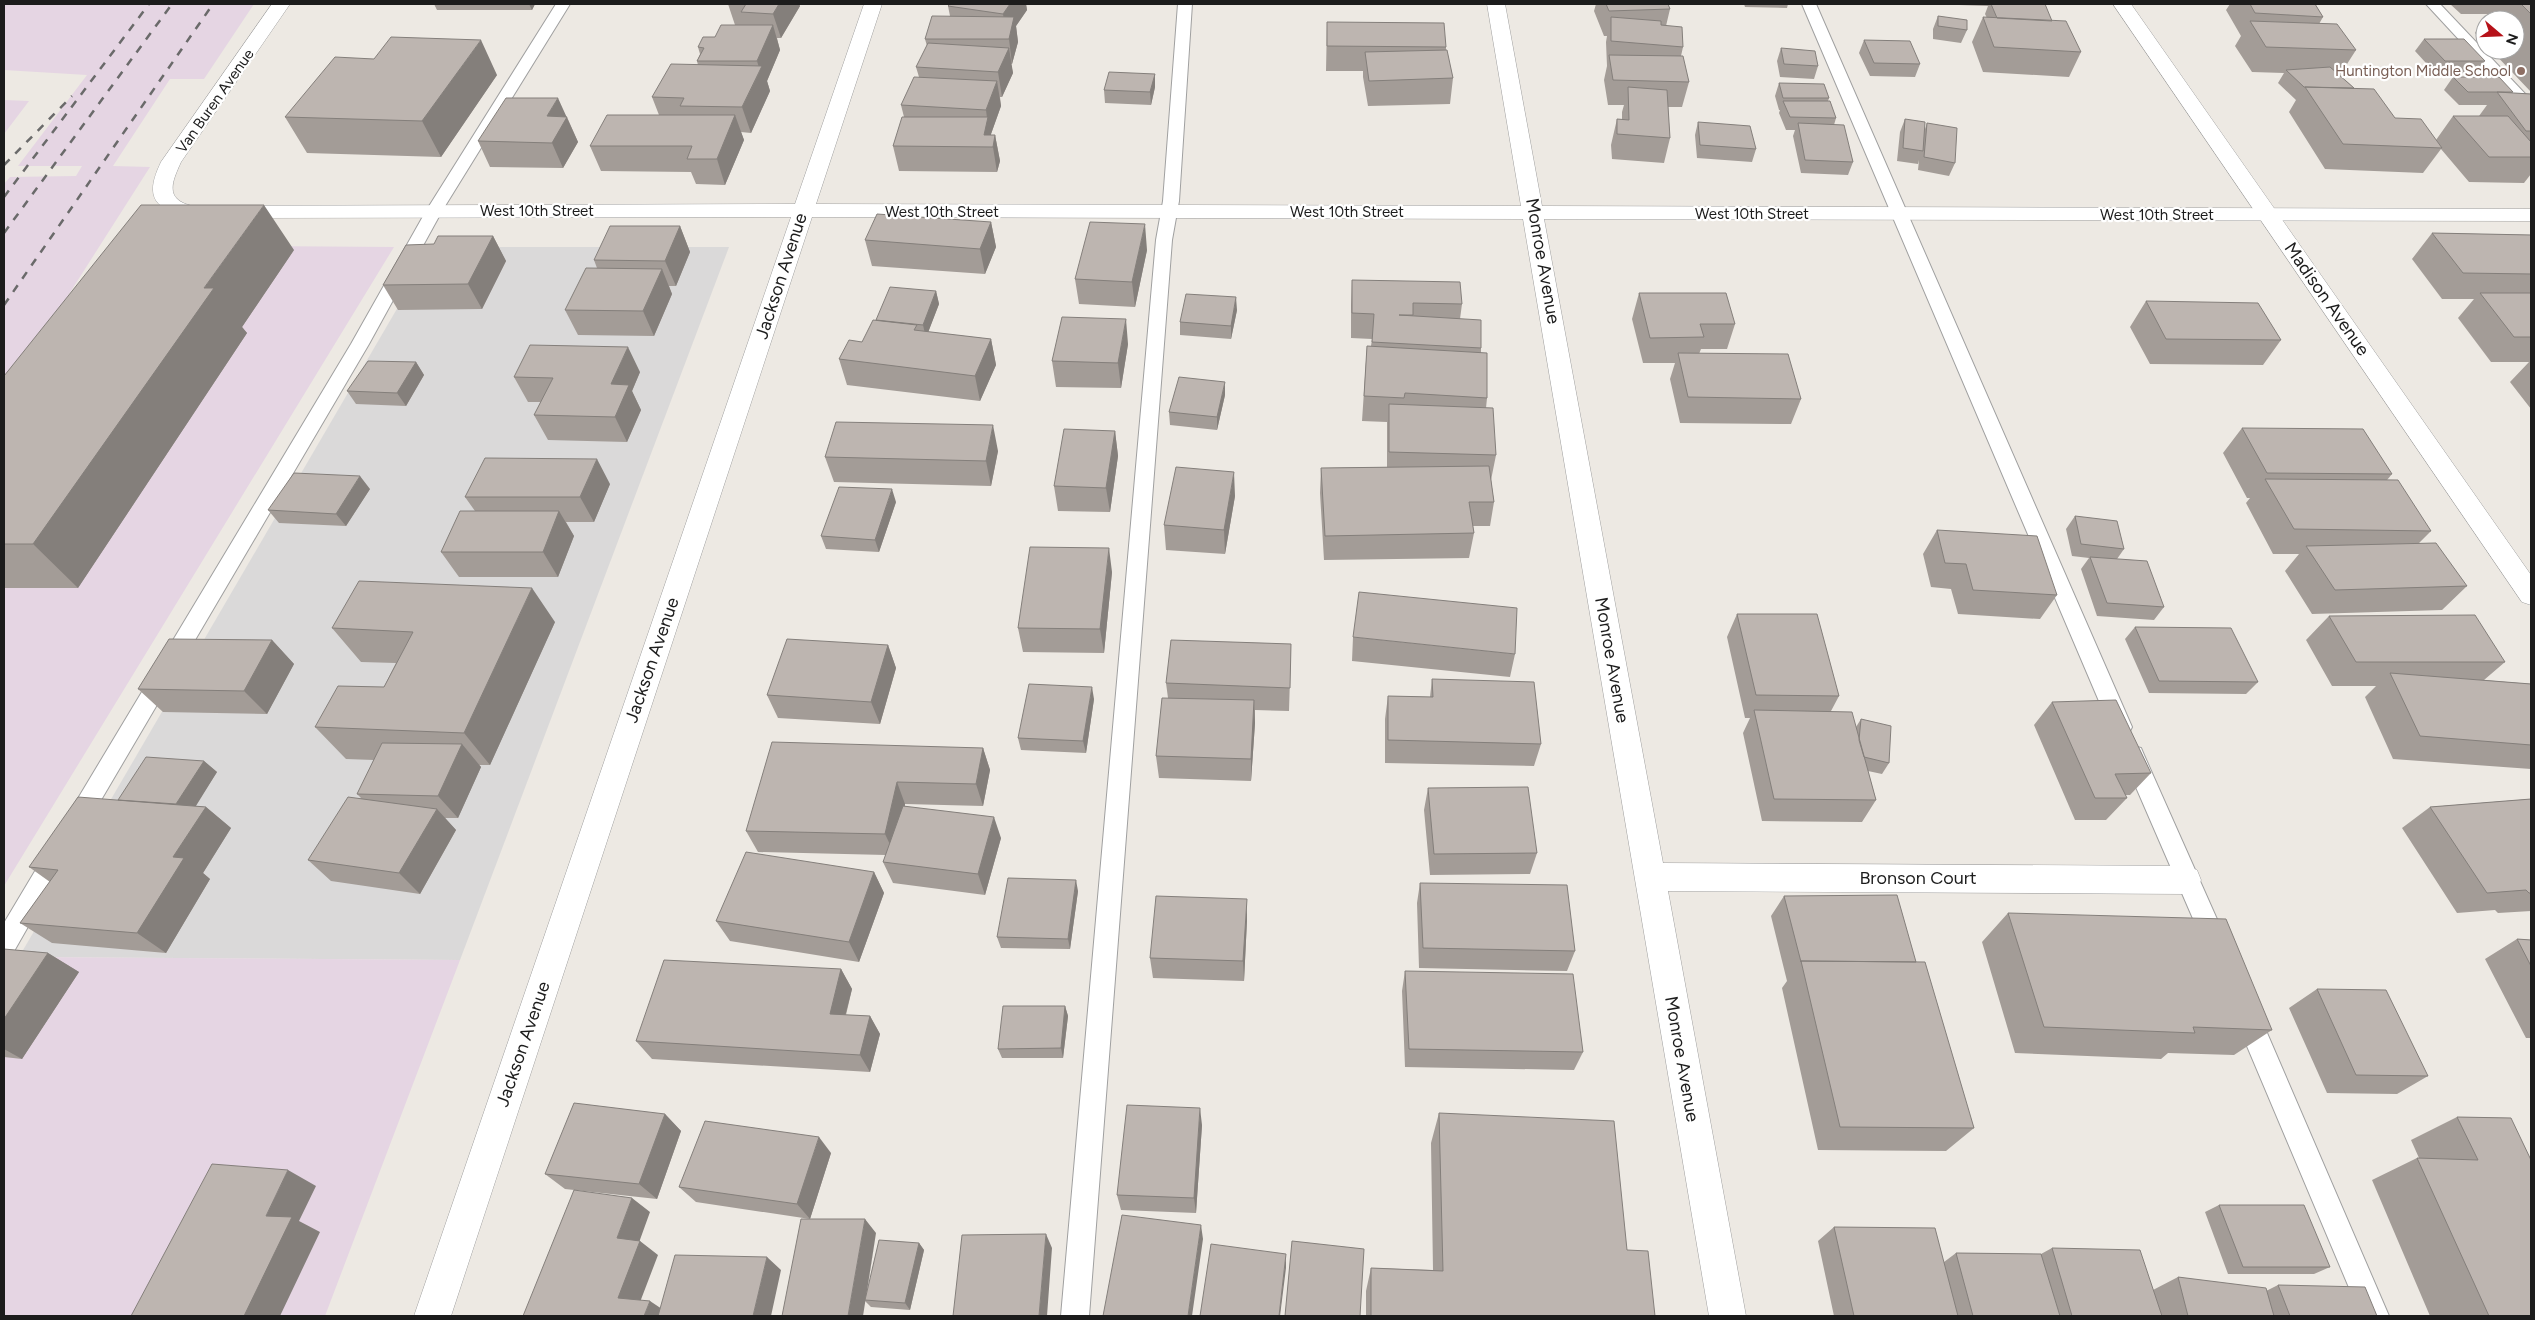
<svg xmlns="http://www.w3.org/2000/svg" width="2535" height="1320" viewBox="0 0 2535 1320" font-family="Figtree,sans-serif">
  <style>
    .residential { fill: #dad9d9 }
    .industrial { fill: #e5d5e3 }
    .lines { fill: none; stroke-linecap: round; stroke-linejoin: round }
    .service-casing { stroke: #a0a0a0; stroke-width: 2 }
    .minor-casing { stroke: #a0a0a0; stroke-width: 1 }
    .tertiary-casing { stroke: #a0a0a0; stroke-width: 1 }
    .service { fill: #fff; fill-rule: evenodd }
    .minor { fill: #fff; fill-rule: evenodd }
    .tertiary { fill: #fff; fill-rule: evenodd }
    .rail { stroke: #6a6a6a; stroke-width: 2.5; stroke-dasharray: 8 8; stroke-linecap: butt }
    .wall { fill: #a39c97 }
    .shaded-wall { fill: #847f7b }
    .building { fill: #bdb5b0; stroke: #847f7b }
    .education-dot { fill: #8d6e63; stroke: #fff; stroke-width: 2 }
    .labels { text-anchor: middle; dominant-baseline: central; stroke-width: 4.5; stroke-linejoin: round; paint-order: stroke }
    .far-education-label { font-size: 15px; fill: #785e54; stroke: #fff; text-anchor: end }
    .far-street-label { font-size: 15px; fill: #1c1c1c; stroke: #fff }
    .street-label { font-size: 18px; fill: #1c1c1c; stroke: #fff }
  </style>
  <rect width="100%" height="100%" fill="#ede9e3"/>
  <path class="residential" d="M433,247h296l-269,713 -441,-3z"/>
  <path class="industrial" d="M4,4h250l-50,75h-34l-57,87 37,1 -146,229v-212l6,-7 66,-1 6,-10h-64l69,-91 -83,-5z
    M4,100l25,1 -25,33z
    M119,245l275,2 -390,639v-456z
    M19,957l441,3 -135,356h-321v-333z"/>
  <g class="lines">
    <defs>
      <path id="service" d="M556,4h14l-128,207 -73,133 -285,485 -8,3 -8,-3 -4,-7 4,-7 283,-471 75,-133z
        M1178,4h14l-13,197 -7,39 -83,1076h-28l95,-1076 7,-39z
        M1802,4h14l316,723 -3,6 -8,3 -8,-3 -3,-6z
        M2426,4h14l91,96v13l-5,-1z
        M2133,746l8,2 3,7 84,189 -3,8 -9,3 -9,-3 -3,-8 -82,-189 3,-7z
        M58,843l8,3 4,7 -4,7 -53,93 -9,3v-33l46,-77z
        M2246,1001l9,4 134,311h-28l-128,-303 4,-8z"/>
      <path id="minor" d="M272,4h18l-109,158c-9,20 -17,37 11,44l603,-2 69,-200h18l-66,200 705,2 -34,-202h18l37,202 989,3v12l-987,-2 119,644 523,3 11,4 4,10 -4,10 -11,4 -518,-3 78,425h-37l-186,-1097 -711,-2 -361,1099h-37l377,-1099 -599,1c-36,-8 -49,-19 -31,-56z"/>
      <path id="tertiary" d="M2113,4h18l400,571v30l-9,-3z"/>
    </defs>
    <use href="#service" class="service-casing"/>
    <use href="#minor" class="minor-casing"/>
    <use href="#tertiary" class="tertiary-casing"/>
    <use href="#service" class="service"/>
    <use href="#minor" class="minor"/>
    <use href="#tertiary" class="tertiary"/>
    <path class="rail" d="M4,165l68,-69
      M4,197l145,-193
      M4,233l168,-229
      M4,305l209,-301"/>
  </g>
  <path class="wall" d="M434,4h101l-3,6h-95z
    M728,4h71l1,2 -19,32h-4l3,12 -13,31 3,10 -19,42 -10,-1 3,8 -19,45 -29,-1 -5,-12 -90,-1 -11,-25 69,-31 -7,-18 46,-32 -1,-4 3,-7 -2,-7 37,-22z
    M950,4h76l1,6 -11,16 2,16 -6,22h-1l2,9 -11,24h-2l1,9 -10,28v1h4l5,26 -3,11 -98,-1 -6,-25 11,-29 -3,-12 18,-28 -3,-10 11,-21 -2,-7 25,-23 -2,-10z
    M1596,4h72l2,5 -4,17 17,21 -2,9 8,26 -7,25h-14l2,31 -6,25 -52,-4 -1,-14 6,-26 5,1v-8l2,-7h-16l-4,-25 3,-14 -1,-24 1,-6h-3l-10,-25z
    M1744,4h44l-1,4 -42,-1z
    M1958,4h79l44,48 -12,25 -86,-5 -11,-30 11,-25 4,1 -2,-4 3,-8 -29,-1z
    M2230,4h85l8,13 -4,7 37,26 -16,25 14,13 41,30 41,22 17,-24h26l8,-11h-28l-15,-15 9,-13 60,15 -1,1 19,1v80l-7,9 -55,-1 -28,-33 -18,24 -98,-4 -36,-57 7,-12 -18,-17 6,-10 -32,-1 -17,-26 6,-10 -15,-26z
    M2450,4h81v88l-40,-42h24v-30h-30v24l-10,-11 13,-19h-27z
    M1938,16l29,14 -6,13 -28,-4v-10z
    M1327,22l119,25v3l7,28 -3,26 -82,2 -5,-29v-6h-37z
    M2424,39l61,22 -9,12 -40,1 -21,-23z
    M1864,40l56,24 -5,13 -45,-1 -11,-23z
    M1781,48l37,18 -4,13 -34,-2 -3,-16z
    M374,59l123,16 -56,82 -134,-4 -22,-36z
    M1155,74v13l-4,18 -46,-2 -1,-13z
    M1779,83l50,15 -1,3 8,17 -2,7 19,37 -5,13 -47,-2 -8,-37 2,-6h-9l-7,-17 1,-3h-1l-4,-14z
    M566,117h1l11,25 -15,26 -73,-1 -12,-26z
    M1905,119l20,10 2,-6 28,40 -6,13 -31,-6 1,-10 -1,4 -21,-3 3,-29z
    M1698,122l58,27 -4,13 -55,-4 -2,-23z
    M991,222l5,25 -11,27 -113,-8 -7,-26z
    M680,226l10,26 -14,34h-7l3,8 -18,42 -76,-1 -13,-25 32,-42 -3,-8z
    M2432,233l99,2v174l-21,-27 19,-20h-38l-33,-44 16,-19h-32l-30,-40z
    M493,236l13,25 -24,48 -84,1 -15,-25 51,-41z
    M294,250l-52,77 5,6 -169,255h-74v-212z
    M1147,250l-12,57 -56,-3 -4,-25z
    M1352,280l110,24 -2,15 21,29v5l6,45 -1,10 10,47 -5,25 3,22 -4,24h-17l1,7 -5,25 -145,2 -4,-67 1,-25 66,-1v-45l-25,-1 5,-75h4l1,-7 -21,-1v-33z
    M936,291l3,13 -11,28 63,7 5,26 -16,36 -133,-16 -8,-26 23,-17 14,-22z
    M1639,293l96,31 -8,25h-26l-2,5 102,45 -10,25 -111,-1 -10,-44 5,-16h-32l-11,-44z
    M2146,301l135,39 -18,25 -113,-1 -20,-37z
    M1237,310l-6,29 -51,-4v-13z
    M1128,344l-7,44 -65,-1 -4,-26z
    M416,362l8,13 -18,31 -50,-2 -9,-13z
    M640,372l-8,19 9,19 -14,32 -79,-2 -14,-25 7,-13h-13l-14,-25z
    M1225,395l-8,35 -47,-5 -1,-13z
    M2242,428l150,46 -5,6 44,51 -12,12 48,43 -25,24 -130,4 -27,-43 14,-17h-26l-27,-51 4,-5h-3l-24,-45z
    M1115,431l3,25 -8,56 -52,-1 -4,-25z
    M998,451l-7,35 -157,-4 -9,-25z
    M610,484l-16,38h-28l8,14 -16,41h-99l-18,-25 34,-41 -10,-14z
    M370,489l-24,37 -67,-3 -11,-13z
    M1235,496l-10,58 -59,-4 -2,-25z
    M896,502l-17,50 -53,-3 -5,-13z
    M2075,516l49,33 -7,10 47,48 -10,13 -57,-4 -16,-47 8,-11 -17,-2 -6,-27z
    M1937,530l120,65 -17,24 -82,-5 -7,-25 -20,-2 -8,-33z
    M1112,572l-8,81 -81,-1 -5,-24z
    M1737,614l102,82 -8,15 25,16 5,-8 28,44 -7,11 -14,-3 8,29 -14,22 -100,-1 -19,-88 7,-15h-5l-18,-81z
    M2329,616l176,46 -21,18 47,4v85l-138,-10 -28,-62 11,-11h-44l-26,-46z
    M555,622l-65,143h-11l2,2 -23,51h-13l11,12 -36,64 -89,-13 -23,-21 53,-62 -4,-4 17,-34 -28,-1 -31,-32 69,-40 12,-24 -35,-1 -29,-34z
    M2135,627l123,55 -12,12 -97,-1 -24,-54z
    M1353,637l162,17 -5,23 -158,-16z
    M272,640l22,24 -27,50 -104,-2 -25,-23z
    M1291,644l-2,67 -34,-1v13l-4,58 -92,-3 -3,-22 12,-58 -2,-15z
    M888,645l8,23 -16,56 -102,-6 -11,-23z
    M1432,679l109,65 -7,22 -149,-3v-44l3,-23 42,1z
    M1094,699l-8,54 -65,-3 -3,-12z
    M2052,702l99,71 -21,22h-5l2,3 -21,22h-31l-41,-95z
    M983,748l7,22 -7,36 -78,-2v2l96,32 -16,57 -92,-12 -10,-21 3,-7 -128,-3 -12,-21z
    M204,761l13,11 -22,34 11,1 25,21 -28,45 7,6 -44,74 -114,-10 -32,-20 30,-41 -21,-15 89,-67z
    M1428,788l109,65 -7,21 -100,1 -6,-65z
    M2531,799v112l-33,2 -3,-3 -38,3 -55,-85 28,-21z
    M874,872l10,21 -25,69 -129,-21 -14,-20z
    M1420,883l155,68 -8,20 -148,-3 -2,-65z
    M1078,891l-8,58 -69,-1 -4,-11z
    M1784,896l132,66 58,166 -28,23 -128,-1 -36,-162 5,-7 -16,-65z
    M2008,913l264,117 -38,25 -66,-2 -7,6 -146,-6 -33,-111z
    M1247,920l-3,61 -91,-3 -3,-20z
    M2517,939l14,1v98h-5l-41,-79z
    M4,949l44,4 31,19 -57,87 -18,-2z
    M841,969l11,20 -6,26 24,1 10,18 -10,38 -218,-13 -16,-18z
    M1405,971l178,81 -9,18 -169,-3 -3,-76z
    M2317,989l111,87 -31,18 -70,-1 -38,-85z
    M1065,1006l3,10 -5,42h-61l-4,-9z
    M1439,1113l188,137 28,66h-289v-25l5,-23 62,2 -2,-127z
    M665,1114l16,17 -24,68 -92,-10 -20,-15z
    M2457,1117l54,1 20,198h-101l-58,-136 45,-22h2l-8,-18z
    M1202,1125l-6,88 -75,-3 -4,-15z
    M831,1153l-21,66 -114,-17 -17,-15z
    M2219,1205l111,62 -16,7h-86l-23,-62z
    M1834,1227l110,35 12,-9 85,1 11,-6 101,42 25,-13 88,14 12,-6 99,31h-543l-16,-75z
    M876,1233l-9,58 52,-48 5,7 -14,60 -39,-3 -6,-6z"/>
  <path class="shaded-wall" d="M529,4h6l-3,6z
    M779,4h20l1,2 -19,32 -8,-24z
    M1010,4h16l1,6 -11,16 2,16 -6,22 -3,-25h-2l-4,-25z
    M773,25l7,25 -13,31 3,10 -19,42 -9,-26 18,-36 -3,-10z
    M481,40l16,35 -56,82 -19,-36z
    M1009,48l4,25 -11,24 -4,-25z
    M1155,74v13l-4,18 -1,-13z
    M997,81l4,25 -10,28 1,8 -8,-7 3,-17 -1,-8z
    M558,98l20,44 -15,26 -11,-25 -5,-27z
    M735,115l9,25 -19,45 -8,-26z
    M995,135l5,26 -3,11 -4,-25z
    M264,205l30,45 -52,77 5,6 -169,255 -45,-44 171,-256z
    M991,222l5,25 -11,27 -5,-25z
    M1145,224l2,26 -12,57 -3,-25z
    M680,226l10,26 -14,34 -11,-25z
    M493,236l13,25 -24,48 -14,-25z
    M662,269l10,25 -18,42 -11,-25z
    M936,291l3,13 -13,34 -3,-13z
    M1236,297l1,13 -6,29v-13z
    M1126,319l2,25 -7,44 -3,-25z
    M991,339l5,26 -16,36 -5,-25z
    M628,347l12,25 -8,19 9,19 -14,32 -12,-25 -4,-33z
    M416,362l8,13 -18,31 -9,-13z
    M1225,382v13l-8,35v-13z
    M993,425l5,26 -7,35 -5,-25z
    M1115,431l3,25 -8,56 -4,-24z
    M597,459l13,25 -16,38 -14,-25z
    M1234,472l1,24 -10,58 -1,-24z
    M360,476l10,13 -24,37 -10,-12z
    M892,489l4,13 -17,50 -4,-12z
    M559,511l15,25 -16,41 -15,-25z
    M1109,548l3,24 -8,81 -4,-24z
    M532,588l23,34 -65,143 -26,-32z
    M272,640l22,24 -27,50 -23,-23z
    M888,645l8,23 -16,56 -9,-22z
    M1092,687l2,12 -8,54 -3,-12z
    M1254,700l1,23 -4,58v-22z
    M462,744l19,23 -23,51 -20,-22z
    M983,748l7,22 -7,36 -7,-22z
    M204,761l13,11 -31,50 -14,-12z
    M897,782l8,22 -10,51 -10,-21z
    M206,807l25,21 -28,45 7,6 -44,74 -29,-20 36,-76z
    M437,809l19,21 -36,64 -21,-21z
    M994,817l7,21 -16,57 -7,-21z
    M874,872l10,21 -25,69 -10,-20z
    M1076,880l2,11 -8,58 -2,-10z
    M1247,899v21l-3,61 -1,-20z
    M48,953l31,19 -57,87 -18,-10v-30z
    M841,969l11,20 -11,43 -11,-18z
    M1065,1006l3,10 -5,42 -2,-10z
    M870,1016l10,18 -10,38 -10,-17z
    M1200,1108l2,17 -6,88 -2,-15z
    M665,1114l16,17 -24,68 -18,-15z
    M819,1137l12,16 -21,66 -13,-15z
    M288,1170l28,16 -17,35 21,11 -40,84h-36l22,-100z
    M632,1198l18,14 -13,36 3,-7 18,14 -21,55 -19,-12 -1,-60z
    M865,1219l11,14 -13,83h-15z
    M1201,1225l2,14 -11,77h-4z
    M1046,1234l6,14 -5,68h-8z
    M919,1243l5,7 -14,60 -5,-7z
    M1286,1254v14l-6,48h-1z
    M767,1257l14,13 -10,46h-18z
    M650,1301l18,12 -1,3h-23z"/>
  <path class="building" d="M746,4h33l-6,10 -32,-2z
    M950,4h60l-7,10 -55,-8z
    M1606,4h62l2,5 -61,2z
    M1991,4h54l7,17 -55,-3z
    M2250,4h65l8,13 -68,-4z
    M2521,4h10v10z
    M932,16l82,1 -5,22h-84z
    M1938,16l29,4v10l-29,-4z
    M1611,17l50,4v4l21,2 1,20 -72,-6z
    M1983,17l83,4 15,31 -87,-5z
    M2250,21l87,3 19,26 -90,-3z
    M1327,22l117,1 2,24 -119,-1z
    M721,25h52l-16,36h-60l7,-13 -6,-1 5,-10h12z
    M391,37l90,3 -59,81 -137,-4 50,-60 39,2z
    M2424,39h40l21,22h-40z
    M1864,40l46,1 10,23 -46,-1z
    M928,43l81,5 -11,24 -82,-5z
    M1781,48l34,3 3,15 -34,-2z
    M1447,50l6,28 -84,3 -4,-29z
    M1609,55l74,1 6,26 -76,-2z
    M671,64l91,2 -20,41 -62,-1 4,-8 -32,-1z
    M2330,67l24,21 -49,-1h-1l-18,-17z
    M1109,72l46,2 -5,18 -46,-2z
    M914,77l83,4 -11,29 -85,-5z
    M2453,77h46l14,15h-45z
    M1779,83l45,1 5,14h-46z
    M1628,87l39,3 3,48 -53,-4v-15l12,1z
    M2305,87l69,2 21,29 26,1 21,29 -99,-4z
    M2497,92l34,2v37h-5z
    M506,98h52l-11,18 20,1 -15,26 -74,-2z
    M1783,101h47l6,17 -46,-1z
    M607,115h128l-18,44h-30l5,-13h-102z
    M2453,116h55l23,26v15h-42z
    M902,117h86l-4,18h11l-2,12 -100,-1z
    M1905,119l20,3 -2,29 -20,-3z
    M1698,122l52,4 6,23 -56,-4z
    M1798,123l46,2 9,37 -48,-2z
    M1927,123l30,5 -2,35 -31,-6z
    M141,205h123l-60,83h10l-181,256h-29v-168z
    M877,214l114,8 -11,27 -115,-9z
    M1090,222l55,2 -13,58 -57,-3z
    M610,226h70l-15,35 -71,-1z
    M2432,233l99,2v39l-68,-1z
    M438,236h55l-25,48 -85,1 23,-40 28,-1z
    M586,268l76,1 -19,42 -78,-1z
    M1352,280l108,2 2,22 -49,-1v12h-14l82,5v28l-109,-6 2,-28 -22,-1z
    M890,287l46,4 -13,34 -47,-5z
    M1639,293h87l9,31h-35l4,13 -54,1z
    M2480,293h51v44h-17z
    M1186,294l50,3 -5,29 -51,-4z
    M2146,301l112,2 23,37 -115,-1z
    M1062,317l64,2 -8,44 -66,-2z
    M873,320l44,5 -3,5 77,9 -16,37 -136,-17 10,-19 13,2z
    M530,345l98,2 -17,37 18,1 -14,32 -81,-2 19,-37 -39,-1z
    M1367,346l120,7v45l-82,-5 -1,5 -40,-2z
    M1678,353l110,1 13,45 -113,-2z
    M368,361l48,1 -19,31 -50,-2z
    M1179,377l46,5 -8,35 -48,-5z
    M1389,404l104,4 3,47 -107,-3z
    M836,422l157,3 -7,36 -161,-4z
    M2242,428l121,1 29,45 -125,-1z
    M1064,429l51,2 -9,57 -52,-2z
    M485,458l112,1 -17,38h-115z
    M1489,466l5,36h-25l5,31 -149,3 -4,-68z
    M1176,467l58,5 -10,58 -60,-5z
    M294,473l66,3 -24,38 -68,-4z
    M2265,479l133,1 33,51 -137,-2z
    M839,487l53,2 -17,51 -54,-4z
    M460,511h99l-16,41h-102z
    M2075,516l42,5 7,28 -43,-5z
    M1937,530l100,6 20,59 -84,-5 -7,-26 -21,-1z
    M2436,543l31,43 -132,4 -29,-44z
    M1030,547l79,1 -9,81 -82,-1z
    M2090,557l57,4 17,46 -57,-4z
    M359,581l173,7 -68,145 -149,-6 23,-41 46,1 29,-55 -81,-4z
    M1359,592l158,16 -2,46 -162,-17z
    M1737,614h80l22,82 -83,-1z
    M2475,615l30,47h-149l-27,-46z
    M2135,627l96,1 27,54 -99,-1z
    M169,639l103,1 -28,51 -106,-2z
    M787,639l101,6 -17,57 -104,-7z
    M1171,640l120,4 -1,44 -124,-5z
    M2390,673l141,11v61l-111,-9z
    M1432,679l102,3 7,62 -153,-4v-44l45,1z
    M1029,684l63,3 -9,54 -65,-3z
    M1162,698l92,2 -3,59 -95,-3z
    M2116,700l35,73 -36,1 12,24h-32l-43,-96z
    M1754,710l98,2 24,88 -102,-1z
    M1861,719l30,7 -2,37 -25,-6 -5,-17z
    M772,742l211,6 -7,36 -79,-2 -12,52 -139,-3z
    M382,743l80,1 -24,52 -81,-2z
    M146,757l58,4 -28,43 -58,-4z
    M1528,787l9,66 -103,1 -6,-66z
    M78,797l128,10 -33,50 11,1 -47,75 -117,-10 38,-53 -29,-3z
    M348,797l89,12 -38,64 -91,-13z
    M2531,799v94h-2l-3,-3 -39,3 -57,-86z
    M903,806l91,11 -16,57 -95,-12z
    M746,852l128,20 -25,70 -133,-21z
    M1008,878l68,2 -8,59 -71,-2z
    M1420,883l147,2 8,66 -152,-3z
    M1897,895l19,67 -115,-1v1l-17,-66z
    M1156,896l91,3 -4,62 -93,-3z
    M2008,913l218,6 46,111 -79,-3 2,6 -151,-6z
    M2517,939l14,1v26z
    M4,949l44,4 -44,66z
    M664,960l177,9 -11,45 40,2 -10,39 -224,-14z
    M1801,961l124,1 49,166 -134,-1z
    M1405,971l168,3 10,78 -174,-3z
    M2317,989l69,1 42,86 -72,-1z
    M1003,1006h62l-4,42 -63,1z
    M574,1103l91,11 -26,70 -94,-10z
    M1127,1105l73,3 -6,90 -77,-3z
    M1439,1113l175,8 13,129 21,1 7,65h-284v-48l72,3z
    M2457,1117l54,1 20,42v156h-42l-72,-158 61,2z
    M705,1121l114,16 -22,67 -118,-17z
    M212,1164l76,6 -22,46 26,1 -48,99h-113z
    M574,1190l58,8 -15,40 23,3 -22,57 32,3 -6,15h-121z
    M2219,1205h85l26,62h-87z
    M1122,1215l79,10 -13,91h-85z
    M801,1219h64l-17,97h-66z
    M1834,1227l101,1 23,88h-104z
    M1046,1234l-7,82h-86l9,-81z
    M879,1240l40,3 -14,60 -40,-3z
    M1292,1241l72,8 -4,67h-75z
    M1211,1244l75,10 -7,62h-79z
    M2052,1248l88,2 22,66h-90z
    M1956,1253l85,1 19,62h-87z
    M675,1255l92,2 -14,59h-95z
    M2178,1277l88,11 8,28h-86z
    M2278,1285l87,2 12,29h-87z"/>
  <circle class="education-dot" cx="2521" cy="71" r="5"/>
  <g class="labels">
    <g class="far-education-label">
      <text x="2511" y="71">Huntington Middle School</text>
    </g>
    <g class="far-street-label">
      <text transform="translate(215 101) rotate(-55)">Van Buren Avenue</text>
      <text x="537" y="211">West 10th Street</text>
      <text x="942" y="212">West 10th Street</text>
      <text x="1347" y="212">West 10th Street</text>
      <text x="1752" y="214">West 10th Street</text>
      <text x="2157" y="215">West 10th Street</text>
    </g>
    <g class="street-label">
      <text transform="translate(1543 261) rotate(80)">Monroe Avenue</text>
      <text transform="translate(781 276) rotate(-72)">Jackson Avenue</text>
      <text transform="translate(2327 299) rotate(55)">Madison Avenue</text>
      <text transform="translate(652 660) rotate(-71)">Jackson Avenue</text>
      <text transform="translate(1612 660) rotate(80)">Monroe Avenue</text>
      <text x="1918" y="878">Bronson Court</text>
      <text transform="translate(523 1044) rotate(-71)">Jackson Avenue</text>
      <text transform="translate(1682 1059) rotate(80)">Monroe Avenue</text>
    </g>
  </g>
  <rect width="2535" height="1320" fill="none" stroke="#1c1c1c" stroke-width="10"/>
  <g transform="translate(2500 35) rotate(109)"><circle r="24" fill="#ffffff" stroke="#a4a4a4"/>
  <path d="M0-4L9 19L0 12L-9 19Z" fill="#b61219"/>
  <text y="-8" font-size="14" font-weight="bold" text-anchor="middle" fill="#1c1c1c">N</text>
  </g>
</svg>
